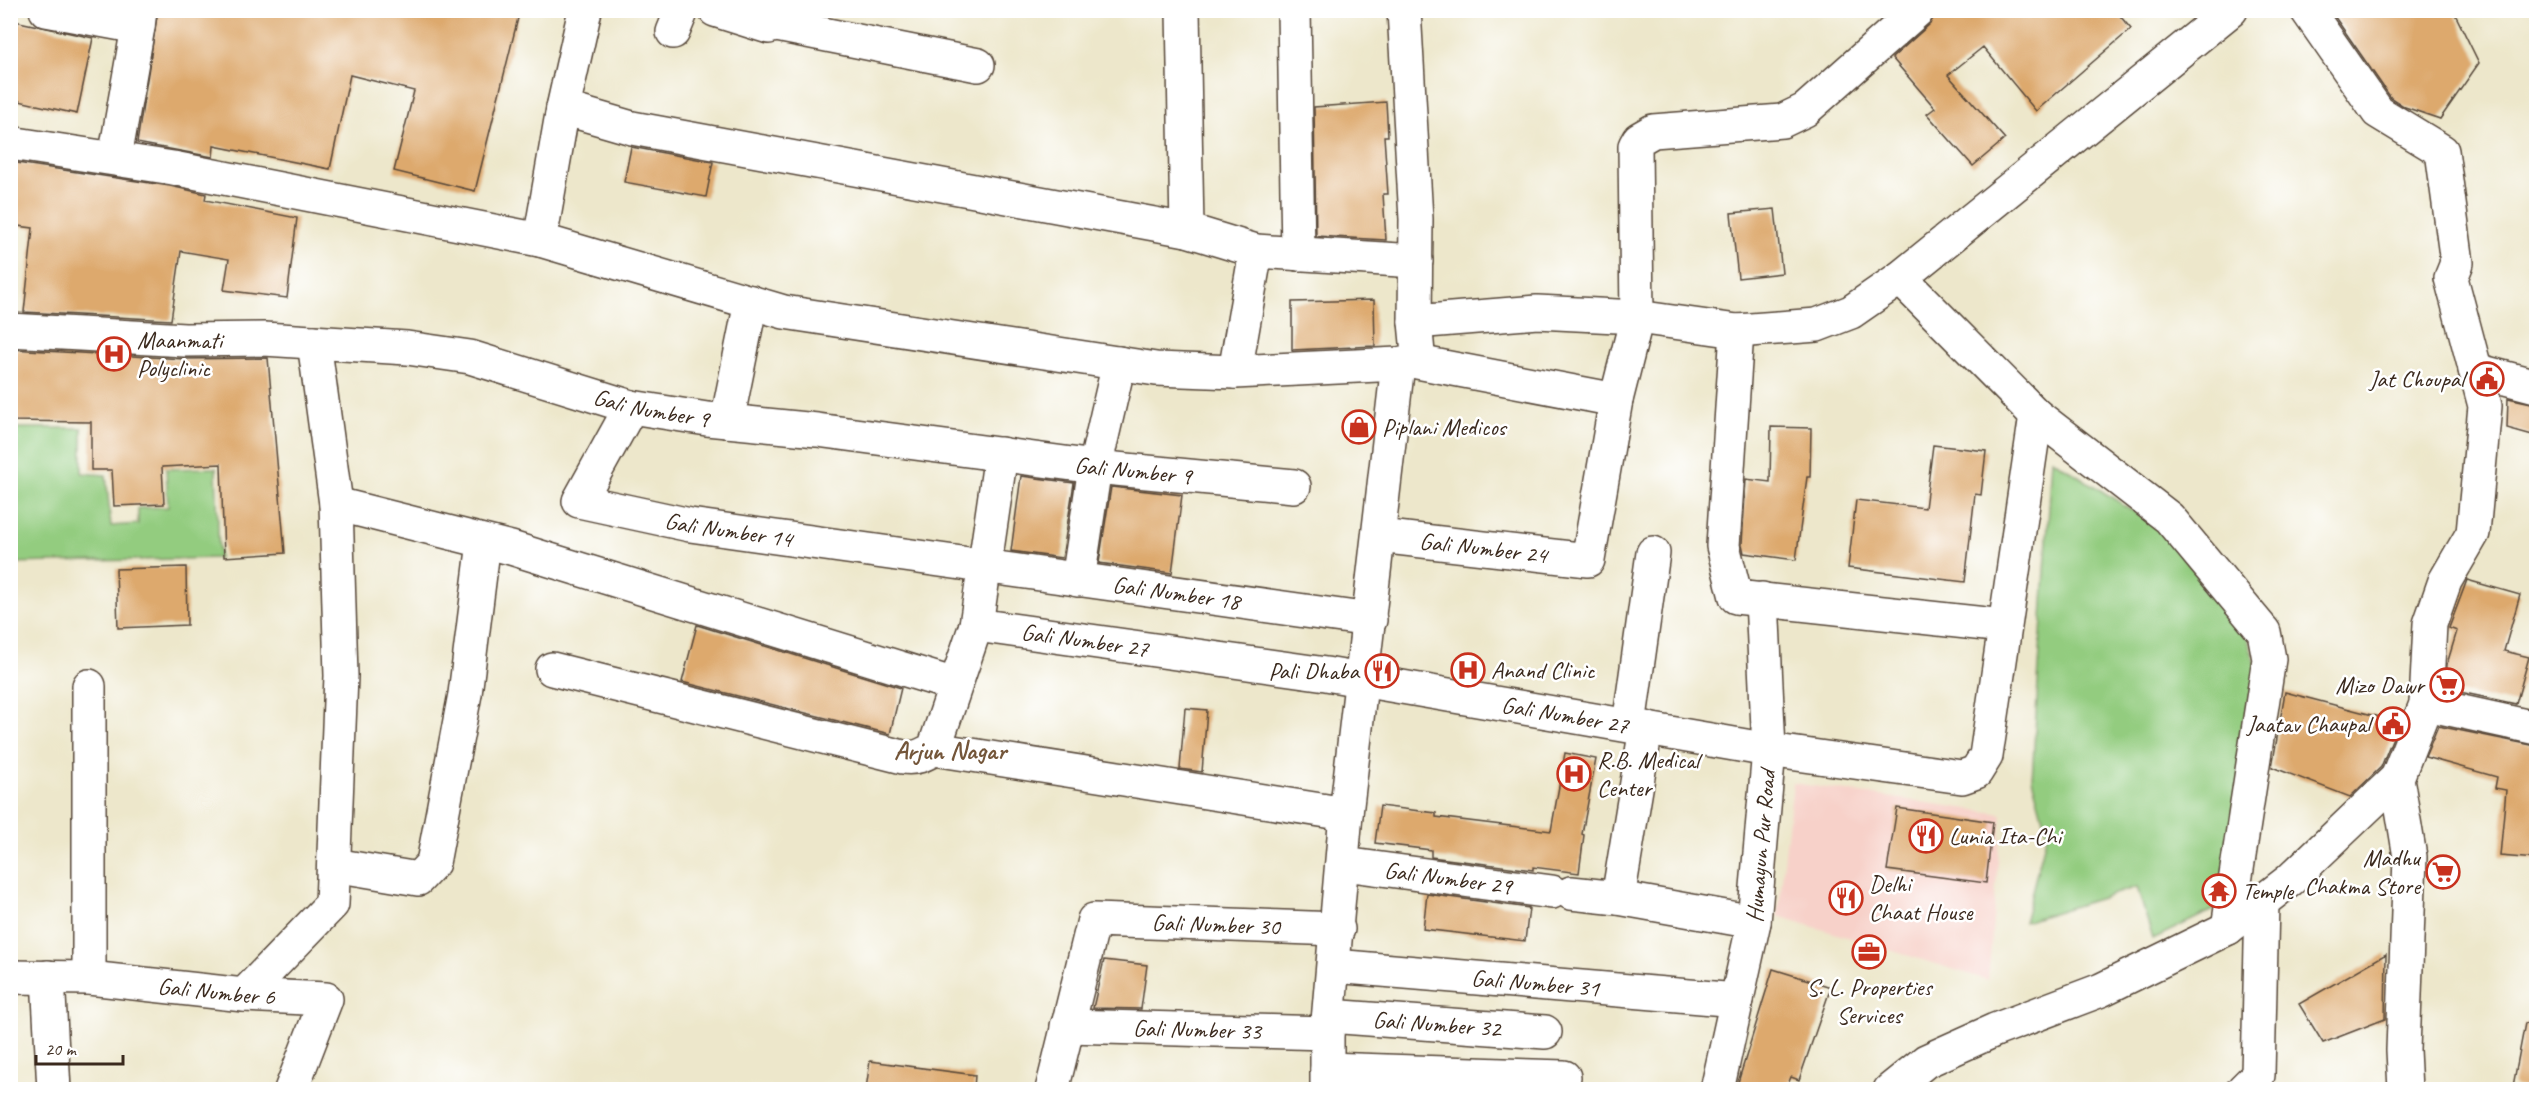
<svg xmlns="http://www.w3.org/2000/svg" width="2547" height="1100" viewBox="0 0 2547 1100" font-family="Caveat,sans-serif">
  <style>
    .built { fill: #f7d1c9 }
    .green { fill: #93cc7f; stroke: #677b4e; stroke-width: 1.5 }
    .building { fill: #dda96d }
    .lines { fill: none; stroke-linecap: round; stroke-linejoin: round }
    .minor-casing { stroke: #564638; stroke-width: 36 }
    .minor { stroke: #fff; stroke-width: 33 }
    .labels { text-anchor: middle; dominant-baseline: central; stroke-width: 5; stroke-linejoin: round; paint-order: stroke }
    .poi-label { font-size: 24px; fill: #3b2a1e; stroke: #fff; text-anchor: start }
    .street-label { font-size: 24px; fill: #3b2a1e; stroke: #fff }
    .neighbourhood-label { font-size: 26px; font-weight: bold; fill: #74563a; stroke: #fff }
  </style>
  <rect width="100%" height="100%" fill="#fff"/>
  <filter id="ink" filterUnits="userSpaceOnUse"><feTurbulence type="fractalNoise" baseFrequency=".0167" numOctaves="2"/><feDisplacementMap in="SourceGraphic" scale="12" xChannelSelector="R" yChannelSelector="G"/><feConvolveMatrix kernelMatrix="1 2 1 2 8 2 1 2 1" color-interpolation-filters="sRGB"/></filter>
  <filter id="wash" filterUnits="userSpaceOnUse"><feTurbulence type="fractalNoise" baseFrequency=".008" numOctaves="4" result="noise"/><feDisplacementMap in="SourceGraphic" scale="24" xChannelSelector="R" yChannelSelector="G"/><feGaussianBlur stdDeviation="1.35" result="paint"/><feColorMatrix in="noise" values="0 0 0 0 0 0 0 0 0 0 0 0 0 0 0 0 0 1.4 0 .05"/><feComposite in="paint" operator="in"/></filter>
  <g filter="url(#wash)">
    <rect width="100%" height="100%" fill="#ede7cb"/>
    <path class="built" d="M1793,783l209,31 -14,166 -210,-64z"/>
    <path class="green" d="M10,428h72v45l24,2 5,51 27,-2v-16l30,-1 -2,-38 50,-1 3,90 -208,5z
      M2052,459l103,66 90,104 13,43 -37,234 -68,33 -16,-52 -113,35 23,-88 -15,-55z"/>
    <g id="blocks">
      <path class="building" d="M158,10h362l-45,181 -81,-20 20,-80 -64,-16 -20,94 -116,-23 -1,11 -76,-14z
        M1936,10h179l16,19 -95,82 -53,-64 -35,28 57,64 -32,27 -46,-52 8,-6 -43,-50 38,-34z
        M2330,10h123l26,53 -39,56 -35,-12 -14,-9z
        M10,20l83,18 -16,76 -67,-15z
        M1386,102l2,34h-4l4,58h-5l3,46 -70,-4 -2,-129z
        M631,147l82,15 -7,35 -82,-15z
        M10,162l160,24 36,8 -1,6 92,18 -10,80 -63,-8 5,-31 -48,-8 -10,69 -147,-8 9,-84 -23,-3z
        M1775,209l7,64 -44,5 -7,-65z
        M1374,300l1,46 -83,4v-48z
        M10,349l174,10 84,-1 17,195 -61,4 -3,-93 -59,3 2,37 -50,2 -2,-36h-21v-48l-81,-1z
        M2508,398l28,6v32l-29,-8z
        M1771,427l40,1 -1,49h-3l-11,83 -52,-7 -2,-9 4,-65 24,3z
        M1933,445l53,6 -5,44 -6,-1 -10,88 -117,-14 8,-68 69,8z
        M1021,476l53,7 -12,75 -51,-7z
        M1111,487l71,8 -10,78 -73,-10z
        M186,567l1,58 -69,3 -2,-59z
        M2467,580l53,15 -16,56 25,6 -13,47 -70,-15 1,-25 10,-33 -8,-3z
        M697,625l204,63 -11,46 -208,-52z
        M2285,692l114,30 -18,45 -31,30 -78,-30z
        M1185,708l22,2 -5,62 -22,-3z
        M2438,726l98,20v113l-36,-3 6,-66 -11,-2 2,-11 -72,-20z
        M1565,753l31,6 -14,75 2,1 -5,38 -46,-6v3l-102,-13v-7l-56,-7 5,-37 56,7v4l115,14z
        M1897,808l96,14 -7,61 -99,-13z
        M1427,894l102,14 -4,33 -102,-12z
        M2386,954l-1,65 -62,24 -24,-39z
        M1104,960l43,5 -6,44 -48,-1z
        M1773,969l58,18 -32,93 -8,-3 -5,12h-50z
        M2525,1023l11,1v65l-23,-3z
        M870,1061l105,14 -1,14h-108z"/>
    </g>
  </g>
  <g filter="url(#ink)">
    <use href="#blocks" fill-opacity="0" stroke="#564638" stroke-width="1.5"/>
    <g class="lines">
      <defs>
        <g id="minor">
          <path d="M46,10l92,17 2,-17"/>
          <path d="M715,10l54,17 12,-5 5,-12"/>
          <path d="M1183,10l4,220"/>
          <path d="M1294,10l4,244"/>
          <path d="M1404,10l12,209 -1,103 122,-10 100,5 100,14 80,-6 34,-13 49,-34 331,-268"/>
          <path d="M2307,10l71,102 64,39 15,112 -6,15 34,128 -12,127 -28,48 -15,43 -4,80 -29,74 13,79 -7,193 2,40"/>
          <path d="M777,25l201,40"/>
          <path d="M673,32l9,-22"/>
          <path d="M563,108l69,20 555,102 69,21 160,10"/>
          <path d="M10,143l163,25 367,72 244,72 372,57 79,3 163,-8 14,-3 6,-8 -3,-31"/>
          <path d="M115,158l23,-131"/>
          <path d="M540,240l23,-132 22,-98"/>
          <path d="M1900,278l136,137 133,103 95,114 5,27 -41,269"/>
          <path id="s1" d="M10,330l175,10 79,-1 143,9 63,9 161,50 76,12 110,11 278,37 199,19"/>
          <path d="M1737,331l-14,215 13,51 268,29"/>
          <path d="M1412,361l204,39"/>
          <path d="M2475,370l61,16"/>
          <path d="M1235,372l21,-121"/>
          <path id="s2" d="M631,407l-52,94 111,24 680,95"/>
          <path d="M727,421l24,-119"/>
          <path d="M336,504l175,44 444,137"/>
          <path id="s3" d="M1379,536l209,24 28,-160 21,-83 -2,-171 4,-7 14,-8 129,-10 23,-11 113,-100"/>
          <path d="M1078,580l17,-113 24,-104"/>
          <path id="s4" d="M976,625l350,49 443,76 193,27 14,-5 10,-16 50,-341"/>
          <path d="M552,669l351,88c13,2 20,-2 31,-8l42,-124 25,-171"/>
          <path d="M89,686v292"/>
          <path d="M2426,704l110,24"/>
          <path d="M1629,725l24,-172"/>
          <path d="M934,749l412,65 52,-450"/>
          <path id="s5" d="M1344,864l208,28"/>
          <path d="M334,865l84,14 15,-16 32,-169 19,-152"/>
          <path d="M1571,893l47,5 136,24"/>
          <path d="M1618,898l28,-170"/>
          <path id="s6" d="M1334,966l403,34"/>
          <path id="s7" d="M10,977l79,1 155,17 82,4 -35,91"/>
          <path d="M48,977l6,113"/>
          <path d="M244,995l88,-91 9,-228 -5,-172 -22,-162"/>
          <path id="s8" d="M1329,1016l216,16"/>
          <path id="s9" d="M1067,1026l260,7"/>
          <path d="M1327,1069l237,8"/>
          <path id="s10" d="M1052,1090l42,-170 244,9"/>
          <path d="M1327,1090v-57l19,-219"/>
          <path id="s11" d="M1717,1090l37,-168 15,-172 -7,-151"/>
          <path d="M1890,1090l36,-29 69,-31 106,-40 127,-62 62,-48 107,-102"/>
          <path d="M2243,1090l15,-15 4,-173"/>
        </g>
      </defs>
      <use href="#minor" class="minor-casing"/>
      <use href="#minor" class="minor"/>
    </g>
  </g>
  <defs>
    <symbol id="hospital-ring" viewBox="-11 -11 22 22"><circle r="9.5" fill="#fff" stroke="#c8321e" stroke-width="1.5"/><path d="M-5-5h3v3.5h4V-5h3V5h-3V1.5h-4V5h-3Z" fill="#c8321e"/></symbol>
    <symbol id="civic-ring" viewBox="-11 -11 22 22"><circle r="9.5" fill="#fff" stroke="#c8321e" stroke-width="1.5"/><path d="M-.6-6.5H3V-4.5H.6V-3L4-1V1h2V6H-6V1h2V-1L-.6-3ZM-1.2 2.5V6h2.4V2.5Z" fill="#c8321e"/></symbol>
    <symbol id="shop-ring" viewBox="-11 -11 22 22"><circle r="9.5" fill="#fff" stroke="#c8321e" stroke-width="1.5"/><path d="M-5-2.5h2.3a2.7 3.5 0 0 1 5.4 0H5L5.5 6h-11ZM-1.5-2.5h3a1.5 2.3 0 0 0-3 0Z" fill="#c8321e"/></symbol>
    <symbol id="restaurant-ring" viewBox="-11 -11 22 22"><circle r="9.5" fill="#fff" stroke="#c8321e" stroke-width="1.5"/><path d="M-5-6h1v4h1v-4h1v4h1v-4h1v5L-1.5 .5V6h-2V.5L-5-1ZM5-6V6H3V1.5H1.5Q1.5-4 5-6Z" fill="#c8321e"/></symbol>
    <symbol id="supermarket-ring" viewBox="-11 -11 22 22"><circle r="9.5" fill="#fff" stroke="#c8321e" stroke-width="1.5"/><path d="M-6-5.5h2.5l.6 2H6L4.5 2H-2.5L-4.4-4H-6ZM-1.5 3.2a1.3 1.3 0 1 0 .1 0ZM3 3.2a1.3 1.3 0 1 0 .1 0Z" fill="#c8321e"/></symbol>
    <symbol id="temple-ring" viewBox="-11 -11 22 22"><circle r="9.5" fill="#fff" stroke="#c8321e" stroke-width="1.5"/><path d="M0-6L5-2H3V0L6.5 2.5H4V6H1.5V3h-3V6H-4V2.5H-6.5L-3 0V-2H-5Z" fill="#c8321e"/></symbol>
    <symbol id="office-ring" viewBox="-11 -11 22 22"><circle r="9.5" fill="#fff" stroke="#c8321e" stroke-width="1.5"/><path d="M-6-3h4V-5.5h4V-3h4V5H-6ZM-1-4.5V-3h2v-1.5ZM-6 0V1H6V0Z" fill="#c8321e"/></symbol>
  </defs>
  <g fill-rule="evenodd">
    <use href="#hospital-ring" x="95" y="335" width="38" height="38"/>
    <use href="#civic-ring" x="2468" y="360" width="38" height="38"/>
    <use href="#shop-ring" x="1340" y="408" width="38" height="38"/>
    <use href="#hospital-ring" x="1449" y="651" width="38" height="38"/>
    <use href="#restaurant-ring" x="1363" y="652" width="38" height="38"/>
    <use href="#supermarket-ring" x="2428" y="666" width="38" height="38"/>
    <use href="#civic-ring" x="2374" y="705" width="38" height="38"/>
    <use href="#hospital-ring" x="1555" y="755" width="38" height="38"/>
    <use href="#restaurant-ring" x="1907" y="817" width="38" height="38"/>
    <use href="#supermarket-ring" x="2424" y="853" width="38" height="38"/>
    <use href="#temple-ring" x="2200" y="872" width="38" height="38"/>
    <use href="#restaurant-ring" x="1827" y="879" width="38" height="38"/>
    <use href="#office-ring" x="1850" y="933" width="38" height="38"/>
  </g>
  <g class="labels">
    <g class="poi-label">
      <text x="137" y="340">Maanmati<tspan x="137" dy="28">Polyclinic</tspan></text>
      <text x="2464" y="379" text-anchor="end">Jat Choupal</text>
      <text x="1382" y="427">Piplani Medicos</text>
      <text x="1491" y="670">Anand Clinic</text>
      <text x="1359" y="671" text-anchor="end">Pali Dhaba</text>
      <text x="2424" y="685" text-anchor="end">Mizo Dawr</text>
      <text x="2370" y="724" text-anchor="end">Jaatav Chaupal</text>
      <text x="1597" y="760">R.B. Medical<tspan x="1597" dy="28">Center</tspan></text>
      <text x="1949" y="836">Lunia Ita-Chi</text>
      <text x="2420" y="858" text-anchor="end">Madhu<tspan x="2420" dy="28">Chakma Store</tspan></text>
      <text x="1869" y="884">Delhi<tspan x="1869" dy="28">Chaat House</tspan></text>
      <text x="2242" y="891">Temple</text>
      <text x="1869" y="987" text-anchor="middle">S. L. Properties<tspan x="1869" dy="28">Services</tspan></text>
    </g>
    <g class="street-label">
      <text stroke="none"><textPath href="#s1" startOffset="650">Gali Number 9</textPath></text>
      <text stroke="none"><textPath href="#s1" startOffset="1136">Gali Number 9</textPath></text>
      <text stroke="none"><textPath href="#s2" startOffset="260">Gali Number 14</textPath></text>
      <text stroke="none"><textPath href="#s3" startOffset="105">Gali Number 24</textPath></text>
      <text stroke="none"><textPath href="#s2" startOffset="712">Gali Number 18</textPath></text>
      <text stroke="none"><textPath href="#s4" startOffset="110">Gali Number 27</textPath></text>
      <text stroke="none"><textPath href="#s4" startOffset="596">Gali Number 27</textPath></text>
      <text stroke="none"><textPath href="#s11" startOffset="248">Humayun Pur Road</textPath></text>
      <text stroke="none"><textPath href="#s5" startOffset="105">Gali Number 29</textPath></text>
      <text stroke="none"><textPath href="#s10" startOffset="297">Gali Number 30</textPath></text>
      <text stroke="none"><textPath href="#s6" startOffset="202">Gali Number 31</textPath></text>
      <text stroke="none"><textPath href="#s7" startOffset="207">Gali Number 6</textPath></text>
      <text stroke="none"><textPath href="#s8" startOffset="108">Gali Number 32</textPath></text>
      <text stroke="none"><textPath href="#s9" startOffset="130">Gali Number 33</textPath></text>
    </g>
    <g class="neighbourhood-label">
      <text x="950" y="750">Arjun Nagar</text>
    </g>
  </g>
  <rect width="2547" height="1100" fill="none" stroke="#fff" stroke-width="36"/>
  <path d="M36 1055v9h87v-9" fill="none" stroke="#3b2a1e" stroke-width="3"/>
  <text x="45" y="1055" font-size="18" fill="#3b2a1e" stroke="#ffffff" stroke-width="4.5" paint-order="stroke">20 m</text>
</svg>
